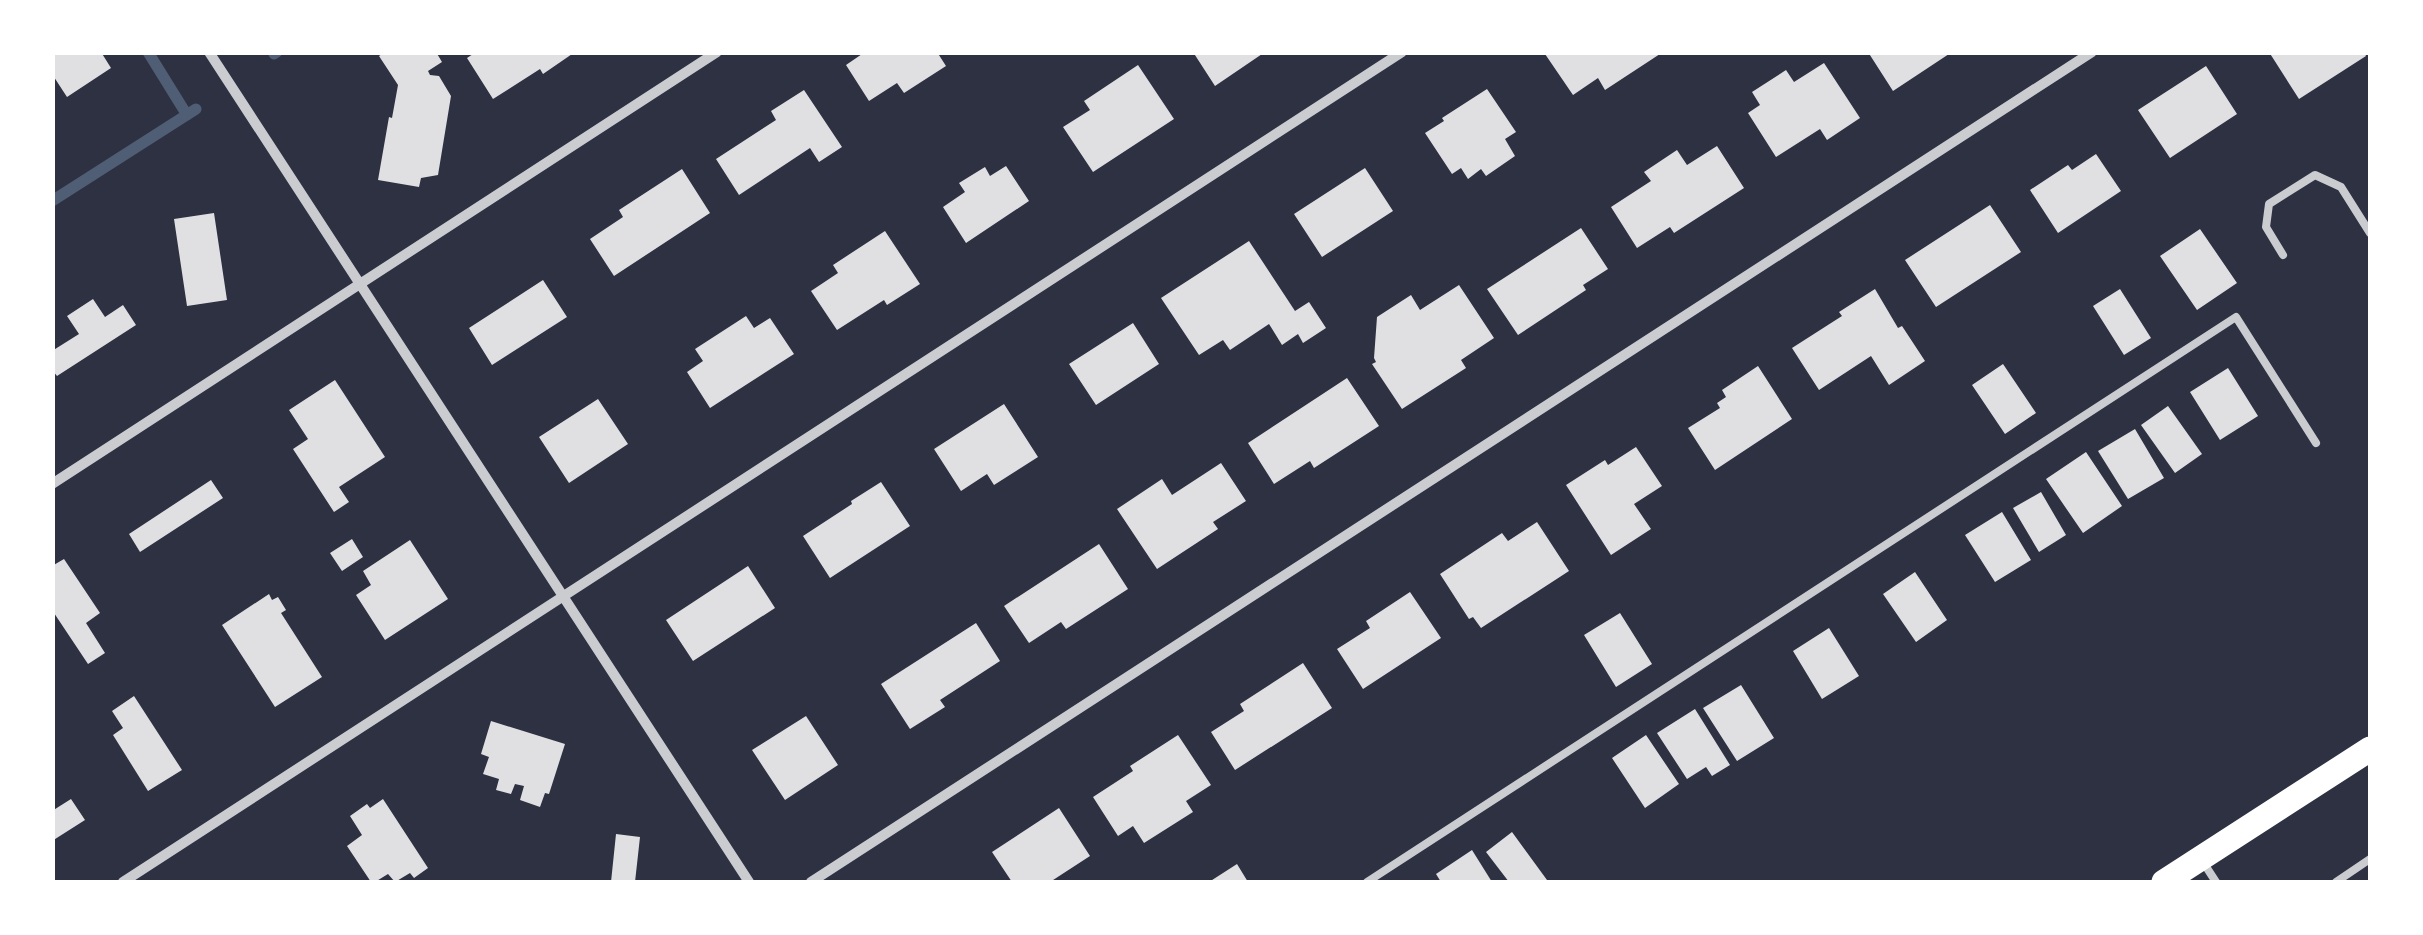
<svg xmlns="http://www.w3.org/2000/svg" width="2423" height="935" viewBox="0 0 2423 935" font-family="'Golos Text',sans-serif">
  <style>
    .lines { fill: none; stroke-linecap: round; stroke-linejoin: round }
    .stream { stroke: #4f5d75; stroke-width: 11 }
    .building { fill: #e0e0e3 }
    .service { stroke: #caccd0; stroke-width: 8 }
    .minor { stroke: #caccd0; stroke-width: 10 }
    .primary { stroke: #fff; stroke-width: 25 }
  </style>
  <rect width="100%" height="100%" fill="#2d3142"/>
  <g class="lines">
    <path class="stream" d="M148,52l39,63
      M274,54l3,-2
      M52,201l144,-92"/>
  </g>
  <path class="building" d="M52,52h49l10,16 -44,29 -15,-23z
    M385,52h51l6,10 -14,9 2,4 9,1 12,20 -13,79 -17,3 -2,9 -41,-7 11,-63 3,1 6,-33 -19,-29z
    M476,52h99l-32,22 -3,-5 -47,30 -26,-41z
    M865,52h72l9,14 -42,27 -7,-10 -28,18 -23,-36z
    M1193,52h72l-50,34z
    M1547,52h116l-58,38 -7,-12 -25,17 -28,-41z
    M1868,52h84l-59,39z
    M2269,52h95l2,4 -67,43z
    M1824,63l36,55 -33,22 -7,-11 -44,28 -28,-44 12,-8 -8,-13 34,-22 8,12z
    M1138,65l36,54 -81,53 -30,-45 27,-17 -6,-9z
    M2206,66l31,48 -67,44 -32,-48z
    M1487,89l29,43 -11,7 10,17 -29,20 -5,-7 -13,10 -7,-11 -9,6 -27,-41 19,-12 -2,-3z
    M804,90l38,57 -23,15 -9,-14 -71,47 -23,-36 60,-39 -5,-9z
    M1717,146l27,42 -70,45 -4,-6 -33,21 -26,-41 40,-26 -7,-9 33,-22 10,15z
    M2096,154l25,37 -63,42 -28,-43 38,-25 4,5z
    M1006,166l23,35 -63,42 -23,-36 22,-15 -6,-9 26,-16 5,9z
    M1365,168l28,43 -71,46 -28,-43z
    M682,169l28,44 -96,63 -24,-37 33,-22 -4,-7z
    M1990,205l31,47 -85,55 -31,-47z
    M214,213l13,87 -40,6 -13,-87z
    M1581,228l27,41 -25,16 3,5 -68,45 -31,-46z
    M2200,229l37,54 -40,27 -37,-54z
    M885,231l35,53 -33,21 -3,-5 -47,30 -26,-39 27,-18 -5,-8z
    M1249,241l46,70 14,-9 17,26 -23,15 -5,-9 -16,11 -13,-21 -39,26 -7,-10 -24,15 -38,-57z
    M543,280l24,37 -75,48 -23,-37z
    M1459,285l35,53 -33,22 5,8 -64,41 -30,-45 4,-2 -2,-4 3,-41 34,-22 9,15z
    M1875,289l23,39 4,-2 23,35 -36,24 -18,-29 -52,34 -27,-42 50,-32 -3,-4z
    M2120,289l31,49 -27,17 -31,-49z
    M93,299l12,18 18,-12 13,20 -79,51 -5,-6v-19l27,-17 -12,-18z
    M746,316l8,12 16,-10 24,36 -84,54 -23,-36 16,-11 -8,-12z
    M1133,323l26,41 -63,41 -27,-41z
    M2003,364l33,49 -31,21 -33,-49z
    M1758,366l34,53 -77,51 -27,-42 32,-20 -3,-5 9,-6 -4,-7z
    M2228,368l30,48 -38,24 -30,-48z
    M1347,378l32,48 -65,42 -4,-7 -36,23 -26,-41z
    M335,380l50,77 -46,30 10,15 -15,10 -41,-63 15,-10 -19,-29z
    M598,399l30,45 -59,39 -30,-46z
    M1004,404l34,53 -44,28 -7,-11 -26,17 -27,-42z
    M2168,406l34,48 -27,19 -34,-48z
    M2135,429l29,49 -36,21 -30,-48z
    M1636,447l26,39 -28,18 17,25 -40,26 -45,-70 39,-25 3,5z
    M2086,452l36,54 -39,27 -37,-54z
    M1221,463l25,38 -33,21 5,7 -61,40 -40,-60 45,-30 10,16z
    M211,480l12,18 -83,54 -11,-18z
    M881,482l29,44 -80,52 -27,-42 49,-32 -1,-3z
    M2041,492l25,43 -27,17 -26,-44z
    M2002,512l29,48 -36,22 -30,-47z
    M1537,522l32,49 -88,57 -8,-11 -4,2 -29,-45 62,-41 6,8z
    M352,539l11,18 -21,14 -12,-18z
    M410,540l38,59 -63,41 -29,-45 15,-10 -8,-14z
    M1099,544l29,45 -62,40 -5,-7 -32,21 -25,-37z
    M64,559l36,54 -14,10 19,30 -17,11 -36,-54v-44z
    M748,566l27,42 -82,53 -27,-41z
    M1915,572l32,48 -31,22 -33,-48z
    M1410,592l31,46 -78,51 -26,-40 33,-21 -4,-7z
    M269,594l3,6 6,-3 8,13 -5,3 41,64 -47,30 -53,-82z
    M1620,613l32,51 -36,23 -32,-52z
    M976,623l24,38 -60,39 5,7 -35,22 -29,-45z
    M1829,628l30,48 -37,23 -29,-48z
    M1303,663l29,45 -97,62 -24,-38 33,-21 -4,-7z
    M1741,685l33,53 -37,23 -34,-53z
    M134,696l48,74 -34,21 -35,-56 10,-7 -11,-17z
    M1695,709l35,56 -18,11 -6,-9 -19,12 -30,-46z
    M806,716l32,49 -53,35 -33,-50z
    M491,721l74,23 -16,50 -4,-1 -5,14 -20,-7 4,-14 -9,-2 -4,10 -15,-4 3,-11 -16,-5 6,-17 -8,-3z
    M1178,735l33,50 -25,16 7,11 -49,31 -11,-17 -15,10 -25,-39 40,-26 -3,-5z
    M1646,735l33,49 -34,24 -33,-50z
    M71,799l14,21 -33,21v-30z
    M383,799l45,69 -14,10 -4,-5 -15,9 -7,-8 -13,8h-4l-24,-36 15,-11 -12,-19 17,-12 3,4z
    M1059,808l31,48 -40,26h-38l-20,-30z
    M1512,832l35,48 -4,2h-34l-23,-30z
    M616,834l24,3 -5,45h-24z
    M1472,850l20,32h-51l-5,-8z
    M1237,864l11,18h-39z"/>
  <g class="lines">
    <path class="service" d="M2283,255l-17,-28 3,-23 46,-29 26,12 29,46
      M2203,862l13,20
      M1367,882l869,-565 80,126
      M2336,882l34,-23"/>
    <path class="minor" d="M209,52l540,830
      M52,484l665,-432
      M123,882l1279,-830
      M811,882l1281,-830"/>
    <path class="primary" d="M2164,882l206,-133"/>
  </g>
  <rect width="2423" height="935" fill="none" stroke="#ffffff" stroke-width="110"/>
</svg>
